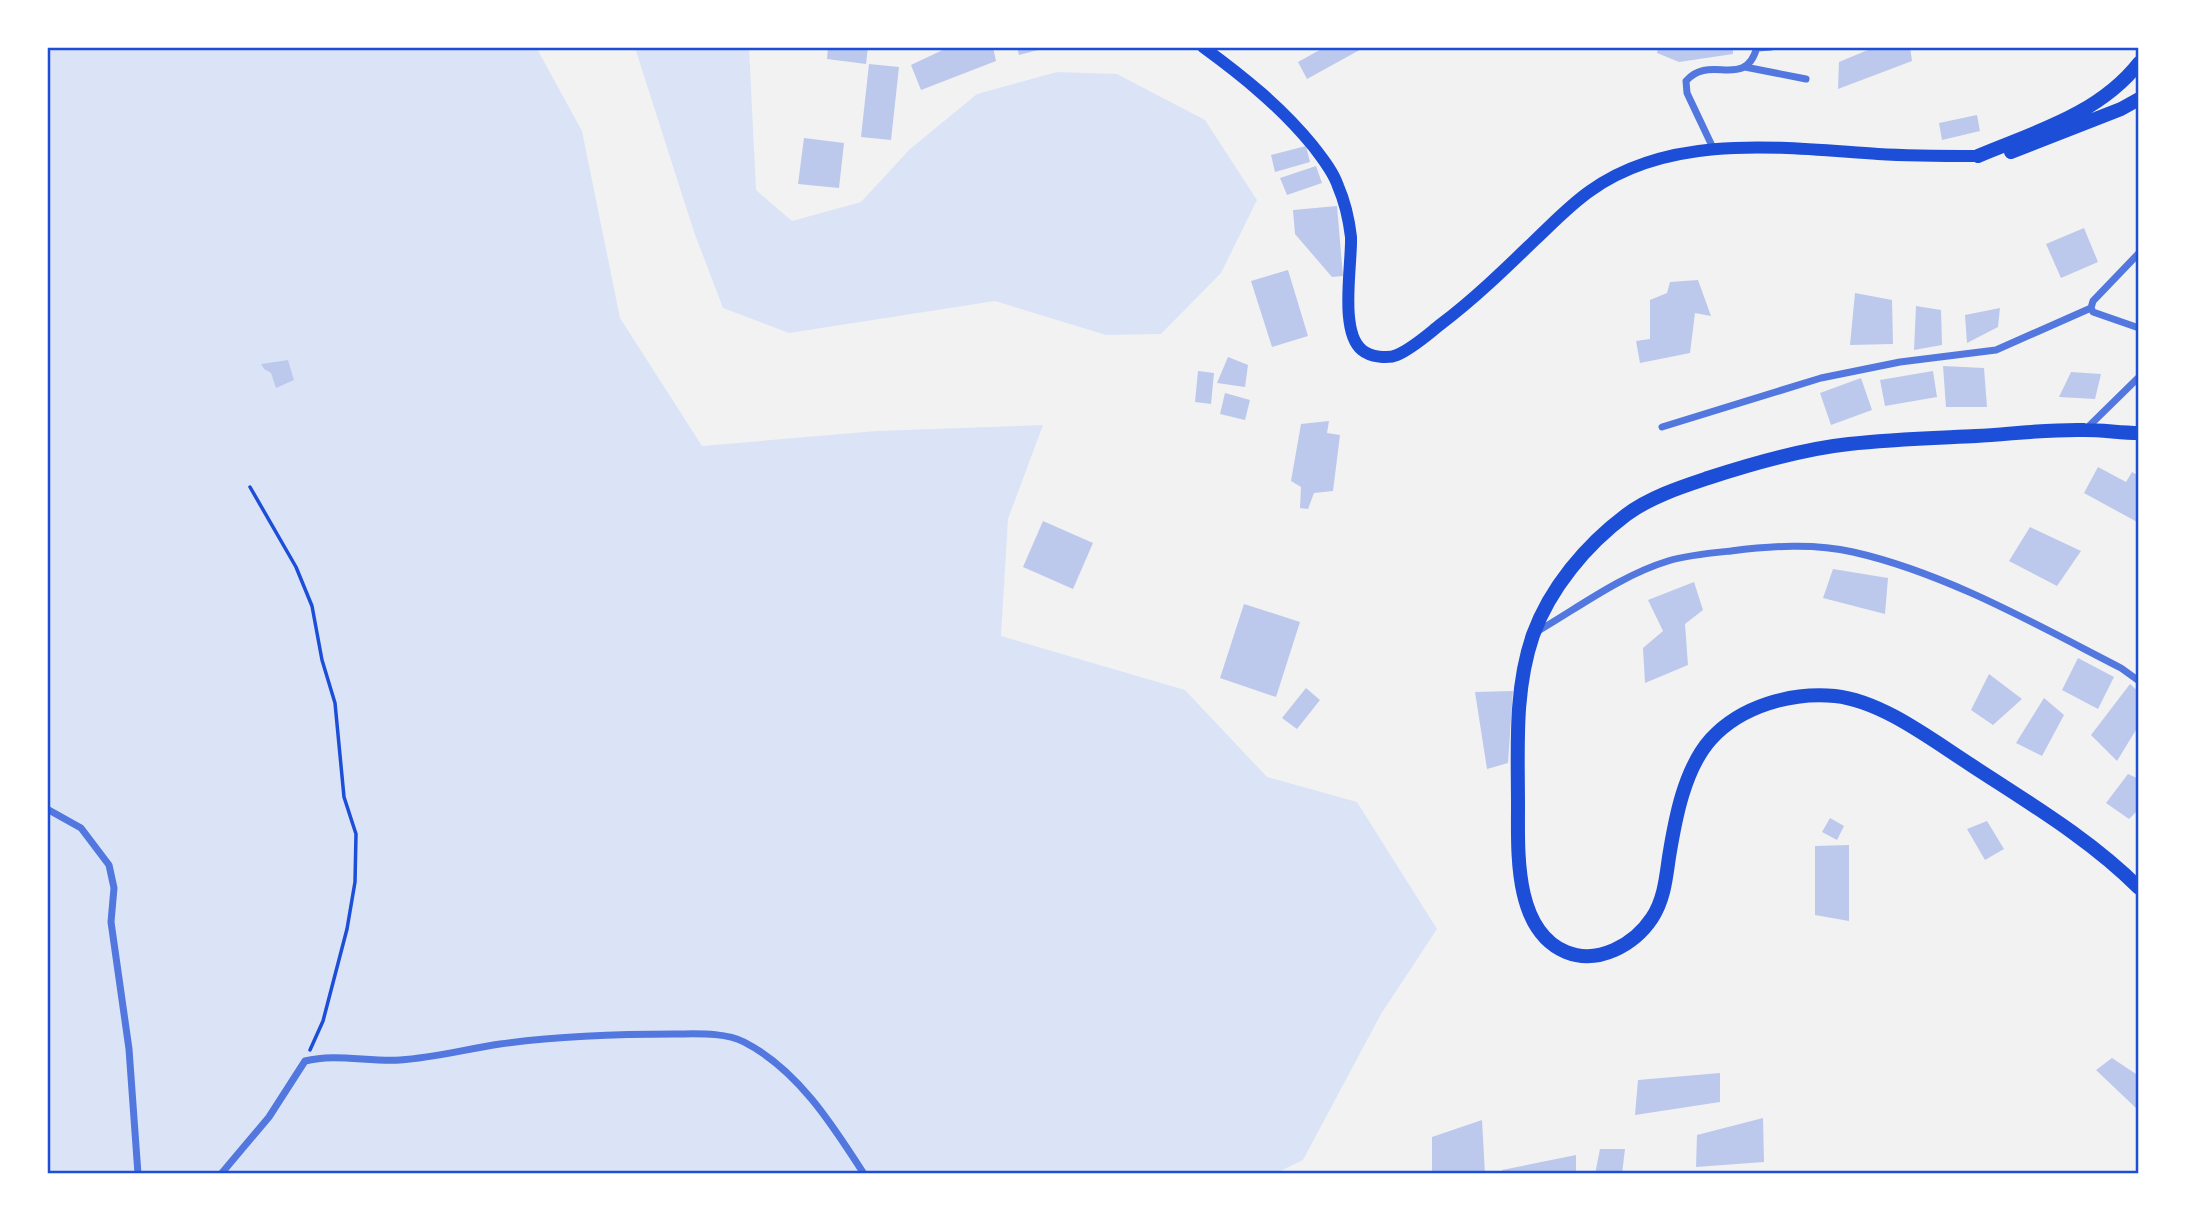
<svg xmlns="http://www.w3.org/2000/svg" width="2186" height="1221" viewBox="0 0 2186 1221" font-family="Figtree,sans-serif">
  <style>
    .green { fill: #dbe4f7 }
    .building { fill: #bdc9ec }
    .lines { fill: none; stroke-linecap: round; stroke-linejoin: round }
    .path { stroke: #1d4ed8; stroke-width: 3.5 }
    .minor { stroke: #5277de; stroke-width: 7 }
    .secondary { stroke: #1d4ed8; stroke-width: 12 }
    .trunk { stroke: #1d4ed8; stroke-width: 14 }
    .neatline { fill: none; stroke: #1d4ed8; stroke-width: 2.5 }
  </style>
  <rect width="100%" height="100%" fill="#f2f2f2"/>
  <path class="green" d="M47,47h489l46,84 38,187 82,128 174,-15 167,-6 -35,94 -7,117 184,54 82,87 90,25 80,127 -56,85 -78,146 -29,14h-1227z
    M642,47h107l7,143 36,31 69,-19 49,-53 67,-55 80,-22 60,2 88,46 52,80 -36,73 -60,61 -55,1 -111,-34 -206,32 -66,-25 -29,-76 -58,-181z"/>
  <path class="building" d="M828,47h40l-2,17 -39,-5z
    M949,47h44l3,14 -75,29 -10,-25z
    M1017,47h29v1l-27,7z
    M1325,47h40l-58,32 -9,-17z
    M1658,47h75v7l-54,8 -22,-9z
    M1875,47h35l2,14 -74,28 1,-27z
    M869,64l30,3 -8,73 -30,-3z
    M1977,115l3,16 -38,9 -3,-17z
    M804,138l40,5 -5,45 -41,-4z
    M1306,146l4,16 -35,10 -4,-17z
    M1316,166l6,17 -35,12 -7,-17z
    M1337,206l6,70 -11,1 -37,-43 -2,-24z
    M2084,228l14,34 -37,16 -15,-34z
    M1288,270l20,66 -36,11 -21,-66z
    M1698,280l13,36 -16,-3 -5,40 -50,10 -4,-22 14,-2v-39l17,-7 3,-11z
    M1855,293l37,7 1,44 -43,1z
    M1916,306l25,4 1,35 -28,5z
    M2000,308l-2,19 -31,16 -2,-28z
    M1228,357l20,8 -3,22 -28,-4z
    M288,360l6,20 -18,8 -5,-15 -7,-4 -3,-5z
    M1943,366l41,2 3,39h-41z
    M1198,371l16,2 -3,31 -16,-2z
    M1933,371l4,26 -52,9 -5,-26z
    M2071,372l30,2 -6,25 -36,-2z
    M1861,378l11,32 -41,15 -11,-32z
    M1225,393l25,7 -5,20 -25,-6z
    M1329,421l-2,12 13,2 -7,56 -19,2 -6,16 -8,-1 1,-21 -10,-6 10,-57z
    M2098,467l28,15 6,-10 7,4v47l-55,-30z
    M1043,521l50,22 -20,46 -50,-22z
    M2030,527l51,24 -24,35 -48,-25z
    M1833,569l55,9 -3,36 -62,-16z
    M1694,582l9,28 -18,14 3,41 -43,18 -2,-35 20,-17 -15,-31z
    M1244,604l56,18 -24,75 -56,-19z
    M2078,658l36,19 -16,32 -36,-19z
    M1989,674l33,25 -29,26 -22,-15z
    M2130,684l9,8v33l-22,36 -26,-26z
    M1306,688l14,12 -23,29 -15,-11z
    M1513,691l-5,72 -21,6 -12,-77z
    M2044,698l20,17 -22,41 -26,-13z
    M2128,774l11,5v30l-10,10 -23,-16z
    M1830,818l14,8 -7,14 -15,-8z
    M1987,821l17,28 -19,11 -18,-31z
    M1849,845v76l-34,-6v-69z
    M2112,1058l27,18v31l-2,2 -41,-39z
    M1720,1073v29l-85,13 3,-35z
    M1763,1118l1,44 -68,5 1,-32z
    M1482,1120l3,54h-53v-37z
    M1600,1149h25l-3,25h-27z
    M1576,1155v19h-74v-4z"/>
  <g class="lines">
    <path class="path" d="M250,487l46,80 16,39 10,54 13,43 9,94 12,37 -1,48 -8,47 -24,92 -13,29"/>
    <path class="minor" d="M1757,48l14,-1
      M1745,67l61,12
      M1714,150l-27,-57 -1,-12c24,-28 59,10 71,-34
      M2139,253l-46,48 -2,7 2,4 46,16
      M1662,427l159,-49 79,-16 96,-12 95,-42
      M2087,428l52,-51
      M1538,631c41,-24 84,-56 130,-70 20,-6 43,-8 63,-10 40,-5 83,-8 122,1 93,21 184,73 268,116l18,13
      M47,809l34,19 28,37 5,23 -3,34 18,127 9,125
      M221,1174l48,-57 36,-56c30,-8 63,1 95,-1 33,-2 67,-11 100,-16 58,-8 117,-10 175,-10 21,0 50,-2 69,8 53,27 88,82 120,132"/>
    <path class="secondary" d="M1203,47c41,30 78,60 110,99 9,12 20,25 25,40 7,16 11,34 13,51 1,27 -12,95 11,113 8,7 26,9 35,5 16,-7 30,-20 44,-31 33,-25 63,-54 94,-84 18,-17 35,-35 55,-49 82,-59 194,-43 288,-37 33,2 67,2 100,2"/>
    <path class="trunk" d="M2011,152l110,-43 18,-10
      M1978,156c57,-24 121,-42 161,-93
      M2139,433c-18,0 -36,-3 -54,-3 -36,-1 -73,4 -109,6 -42,2 -85,3 -127,8 -47,5 -95,19 -141,34 -27,9 -58,19 -82,37 -40,30 -76,73 -93,120 -19,55 -15,114 -15,171 0,47 -4,124 48,146 32,13 68,-7 86,-34 12,-18 14,-40 17,-61 6,-37 15,-88 42,-118 30,-33 80,-47 124,-43 47,5 97,44 136,69 58,38 119,74 168,123"/>
  </g>
  <rect width="2186" height="1221" fill="none" stroke="#ffffff" stroke-width="98"/>
  <rect x="49" y="49" width="2088" height="1123" class="neatline"/>
</svg>
